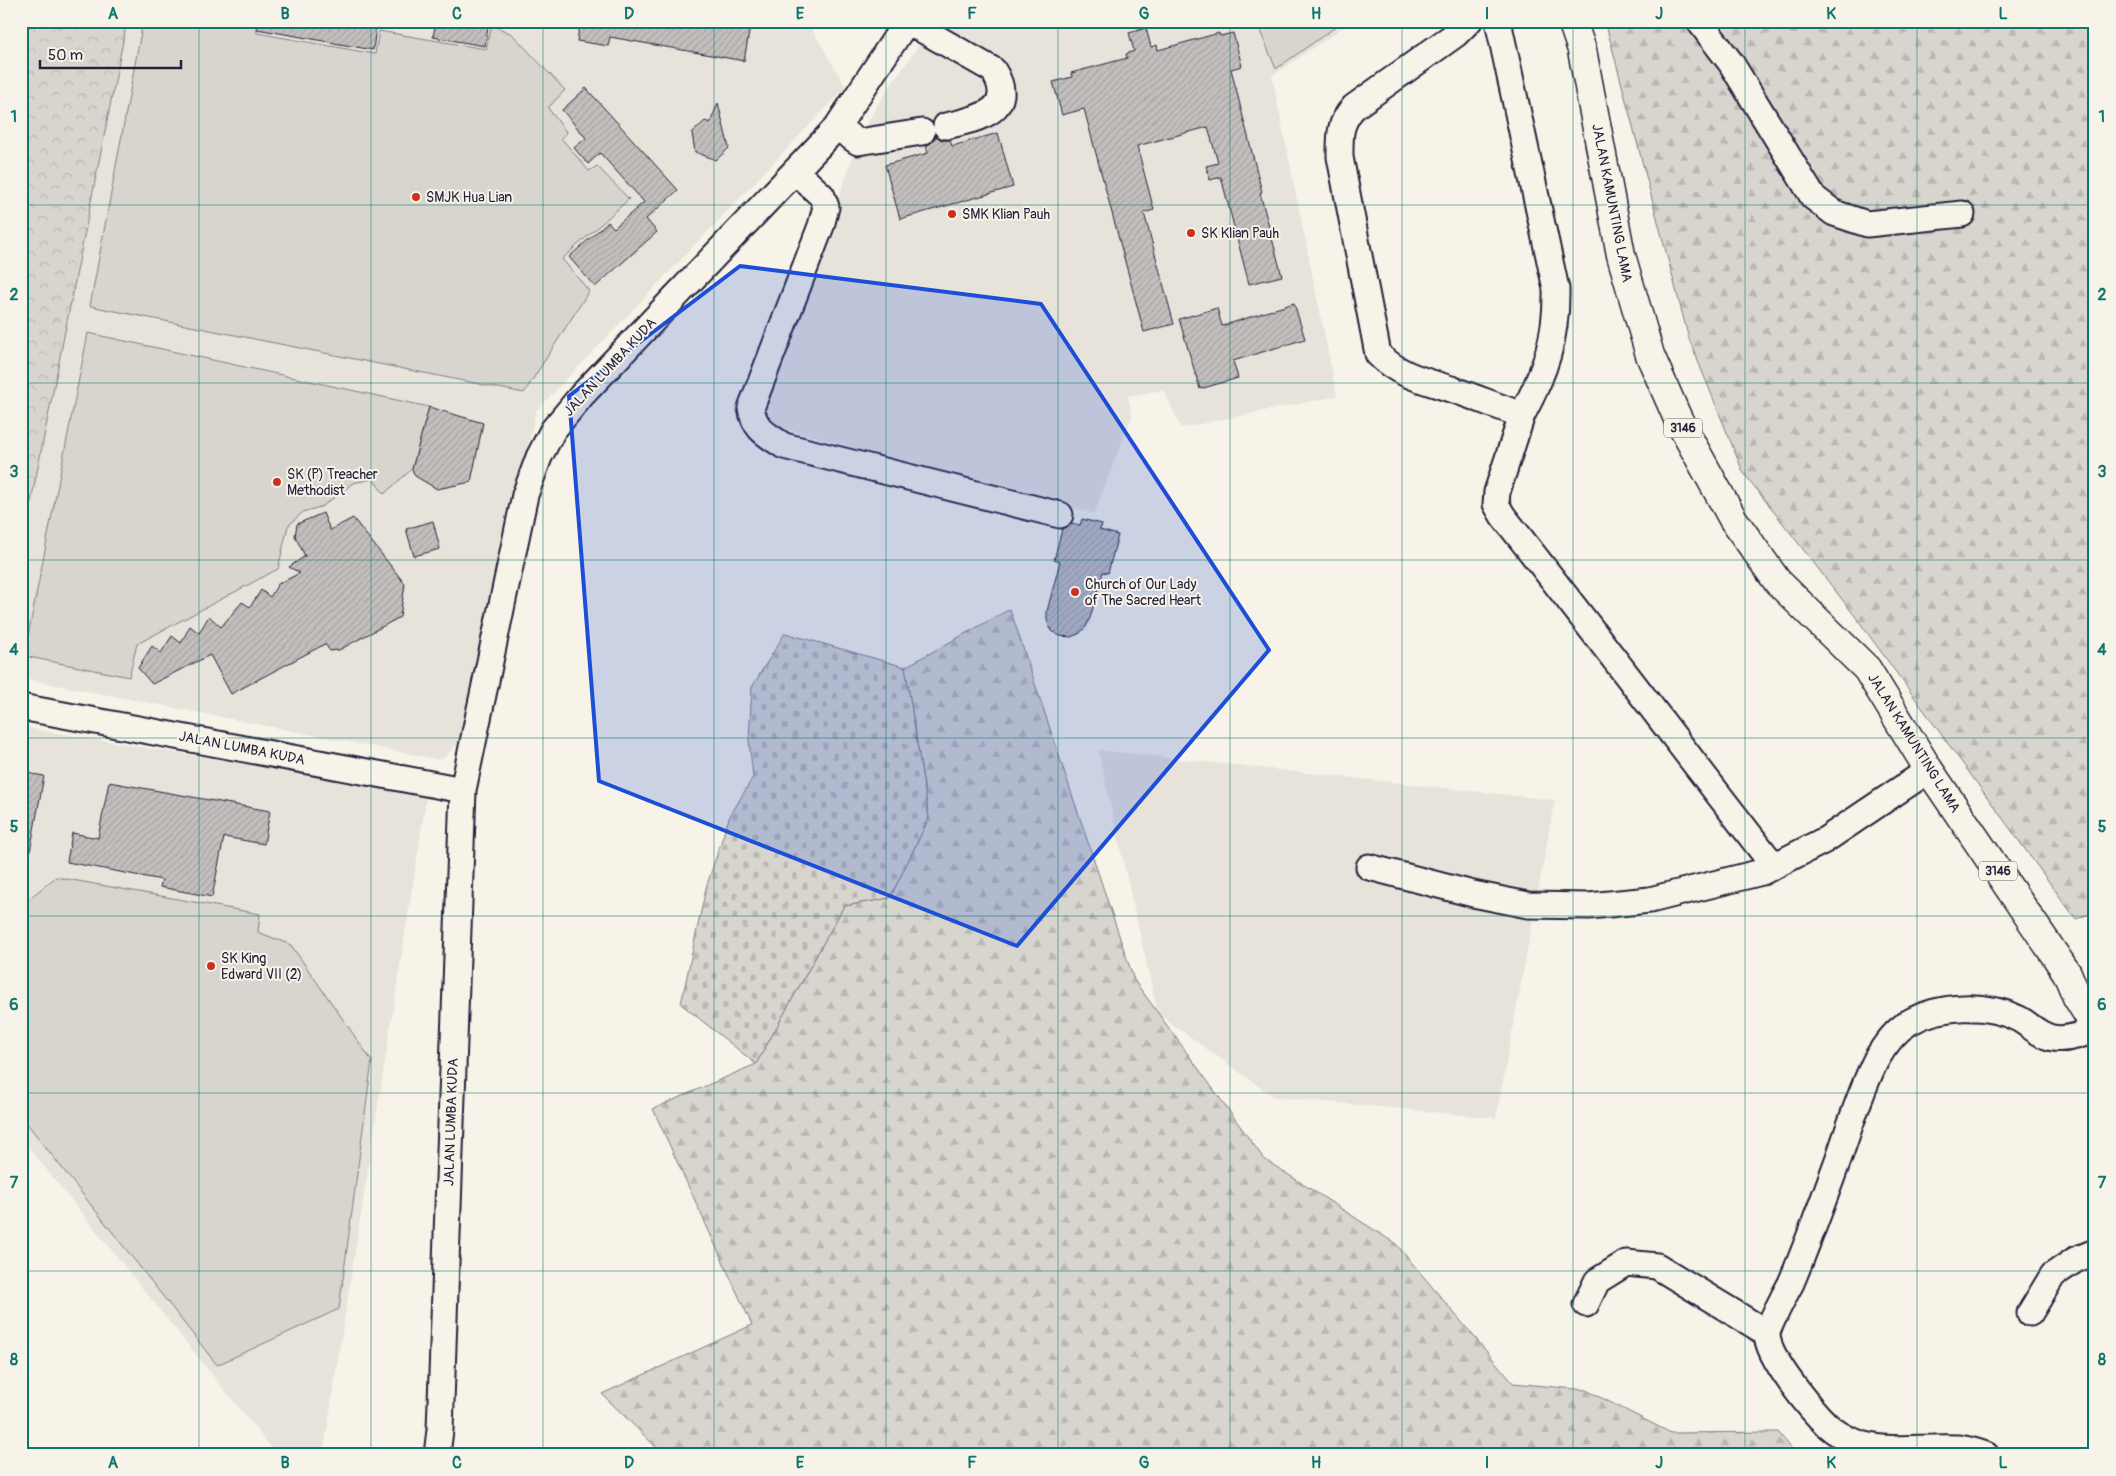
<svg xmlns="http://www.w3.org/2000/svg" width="2116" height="1476" viewBox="0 0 2116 1476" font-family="Pangolin,sans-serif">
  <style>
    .built { fill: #e7e3db }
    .grass { fill: #d8d5cf; stroke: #7d7c85 }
    .forest { fill: url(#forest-firs); stroke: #7d7c85 }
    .cemetery { fill: url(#cemetery-stones); stroke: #7d7c85 }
    .park { fill: url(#park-crowns); stroke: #7d7c85 }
    .building { fill: url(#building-hatch); stroke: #22223b }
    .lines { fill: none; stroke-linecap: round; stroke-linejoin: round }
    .minor-casing { stroke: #22223b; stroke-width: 29 }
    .major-casing { stroke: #22223b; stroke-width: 31 }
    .minor { stroke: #f7f3e8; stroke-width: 25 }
    .major { stroke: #f7f3e8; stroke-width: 28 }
    .marked { fill: #1d4ed8; fill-opacity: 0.2; stroke: #1d4ed8; stroke-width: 4; stroke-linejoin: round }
    .grid { fill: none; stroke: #0f766e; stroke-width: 1; stroke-opacity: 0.55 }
    .poi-dot { fill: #c8321e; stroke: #f7f3e8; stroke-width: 2 }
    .labels { text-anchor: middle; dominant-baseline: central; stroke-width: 4; stroke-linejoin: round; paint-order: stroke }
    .shield { fill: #f7f3e8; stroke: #62616f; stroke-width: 1 }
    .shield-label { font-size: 12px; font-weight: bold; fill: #22223b }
    .poi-label { font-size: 14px; fill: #22223b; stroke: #f7f3e8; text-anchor: start }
    .street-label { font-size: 14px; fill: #22223b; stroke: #f7f3e8 }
    .neatline { fill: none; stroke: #0f766e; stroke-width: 2 }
    .grid-label { font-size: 16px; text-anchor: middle; font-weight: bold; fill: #0f766e }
  </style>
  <defs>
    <pattern id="forest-firs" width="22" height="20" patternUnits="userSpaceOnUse" patternTransform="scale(1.25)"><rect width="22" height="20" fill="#d8d5cf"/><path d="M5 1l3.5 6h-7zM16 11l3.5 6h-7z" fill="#b9b7b3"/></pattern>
    <pattern id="cemetery-stones" width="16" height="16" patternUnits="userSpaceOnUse" patternTransform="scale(1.25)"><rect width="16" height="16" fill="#d8d5cf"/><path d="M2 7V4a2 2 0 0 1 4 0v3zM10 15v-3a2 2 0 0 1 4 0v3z" fill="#b9b7b3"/></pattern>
    <pattern id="park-crowns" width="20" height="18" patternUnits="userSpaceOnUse" patternTransform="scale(1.25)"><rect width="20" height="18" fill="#d8d5cf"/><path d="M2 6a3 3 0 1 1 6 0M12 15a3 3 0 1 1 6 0" fill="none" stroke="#b9b7b3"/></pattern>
    <pattern id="building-hatch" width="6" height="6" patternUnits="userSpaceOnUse" patternTransform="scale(1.25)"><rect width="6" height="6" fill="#c2bfbd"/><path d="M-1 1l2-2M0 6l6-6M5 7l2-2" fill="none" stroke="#a6a4a3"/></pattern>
  </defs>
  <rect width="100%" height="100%" fill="#f7f3e8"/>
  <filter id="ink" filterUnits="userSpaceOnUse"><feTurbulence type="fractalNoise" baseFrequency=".02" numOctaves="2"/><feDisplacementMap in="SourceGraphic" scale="10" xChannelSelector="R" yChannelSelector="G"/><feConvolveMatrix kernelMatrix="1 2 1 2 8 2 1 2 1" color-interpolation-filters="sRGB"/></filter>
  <g filter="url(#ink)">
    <path class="built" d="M127,21h680l39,66 -310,324 -78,333 -17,16 -420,-82v-126z
      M936,21h417l-81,55 65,320 -156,32 -17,-38 -36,6 4,20 -38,98 -334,-92 98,-280 19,-37z
      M21,727l406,67 -104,661h-46l-256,-317z
      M1098,750l457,50 -59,318 -222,-21 -116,-83z"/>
    <path class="grass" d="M143,21h114v12l118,21 4,-23 107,18 6,-24 20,9 53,56 -17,18 19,25 -6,5 28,33 8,-5 32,33 -67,60 27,32 -65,102 -434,-87z
      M1256,21h88l-68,48z
      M88,333l341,74 -17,62 -28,25 -11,-15 -20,4 -30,23 -20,6 -15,14 -10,43 -141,75 -8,33 -105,-21z
      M56,877l204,37 -2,18 33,13 81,116 -33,248 -122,56 -196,-249v-211z"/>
    <path class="forest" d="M1605,21h490v891l-19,7 -221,-303 -112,-144 -54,-133z
      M1010,609l124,371 130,179 132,85 117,139 73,7 85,43 107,-1 19,23h-1133l-62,-61 150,-69 -99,-216 103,-45 88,-158 46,-8 39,-80 -24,-151z"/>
    <path class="cemetery" d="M785,633l120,34 24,151 -39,80 -46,8 -88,158 -75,-60 25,-116 23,-70 24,-41 -4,-37 3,-53z"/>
    <path class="park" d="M21,21h106l-106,531z"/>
    <path class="building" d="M258,21h119l-4,29 -116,-21z
      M436,21h53l-4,25 -52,-9z
      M580,21h171l-7,40 -134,-24 -2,9 -31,-5z
      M1146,28l5,19 6,-2 1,5 61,-17 1,3 13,-3 9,33 -11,3 31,123 -2,1 22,83 -33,8 -28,-107 -11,3 -4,-14 12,-3 -10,-36 -71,19 17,64 -10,3 30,111 -30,8 -60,-223 -22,6 -9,-33 19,-5 -1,-4 56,-15 -1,-4 8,-3 -5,-18z
      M586,88l92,102 -32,29 11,13 -62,55 -26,-30 39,-35 6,6 30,-26 -44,-49 -12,11 -14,-16 12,-10 -24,-28z
      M718,103l11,45 -13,12 -21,-8 -3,-19 13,-12 5,2z
      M998,133l15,54 -113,32 -15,-54 43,-12 -2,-7 5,-3 5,-7 6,4h8l2,6z
      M1294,303l11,36 -72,22 5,17 -38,11 -21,-70 38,-11 5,18z
      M429,407l54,16 -12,59 -34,7 -22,-13 -3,-7z
      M323,513l7,17 23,-12 52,66 -5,33 -61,33 -9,1 -5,-7 -94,50 -21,-39 -58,29 -14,-16 14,-22 9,7 11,-17 9,7 9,-17 9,7 10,-17 12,11 21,-25 8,5 11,-17 9,7 8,-13 22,-11 -11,-6 16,-11 -10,-20 2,-12z
      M1082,519l20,5 -2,6 18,5 -10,38 -5,-1 -13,46 -4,9 -6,6 -8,4 -12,-1 -9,-5 -4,-11v-9l13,-49 -6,-2 8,-31 9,-6 9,2z
      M433,521l7,28 -26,7 -8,-27z
      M21,772l23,4 -15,81 -8,-1z
      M109,782l161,29 -6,33 -40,-7 -12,60 -52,-10 2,-7 -95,-18 5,-29 26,5z"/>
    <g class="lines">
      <defs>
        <path id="minor" d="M907,21l86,49c26,41 -16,49 -47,56
          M1469,21l-13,13 -102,73c-15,16 -14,29 -14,50l38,197c21,22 49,27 76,36 23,8 45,17 68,25l-25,77 -1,12 7,12c92,116 180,234 271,350
          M1498,21l58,268c1,49 -11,83 -34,126
          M1699,21l32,42 82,134 21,16 33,11 95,-10
          M837,127l21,15 64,-10
          M795,171l27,25 4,11 -5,19 -70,182c4,22 15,26 33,38l276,69
          M21,707l442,83
          M1369,867l104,27 55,11 61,1 61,-6 112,-28 63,-32 104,-70
          M1586,1304l11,-23 29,-18 31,3 110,67
          M2030,1313l23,-38 22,-15 20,-8
          M437,1455l3,-25 23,-640 62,-295 14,-38 14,-27 29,-35 255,-268 70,-106
          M1986,1455c-9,-3 -18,-6 -28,-7 -46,-3 -90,12 -130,-22 -17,-16 -60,-68 -61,-91 0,-7 19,-43 24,-52 17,-40 32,-82 47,-123 12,-34 22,-68 38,-100 8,-14 18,-28 32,-37 32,-19 79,-20 111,-4 9,5 16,12 25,16 15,8 36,1 51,-6"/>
        <path id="major" d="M1572,21l10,29 39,205 29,100 28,64 55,100 44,62 90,88 62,101 138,203 10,24 18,29"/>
      </defs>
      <use href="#minor" class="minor-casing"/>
      <use href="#major" class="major-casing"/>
      <use href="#minor" class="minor"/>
      <use href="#major" class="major"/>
    </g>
  </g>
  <path class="marked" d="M740,266l301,38 228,346 -252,296 -418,-165 -30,-385z"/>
  <path class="grid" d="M199,21v1434M371,21v1434M543,21v1434M714,21v1434M886,21v1434M1058,21v1434M1230,21v1434M1402,21v1434M1573,21v1434M1745,21v1434M1917,21v1434M21,205h2074M21,383h2074M21,560h2074M21,738h2074M21,916h2074M21,1093h2074M21,1271h2074"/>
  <g class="poi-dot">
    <circle cx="416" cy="197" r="5"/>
    <circle cx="952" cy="214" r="5"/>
    <circle cx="1191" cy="233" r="5"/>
    <circle cx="277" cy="482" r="5"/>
    <circle cx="1075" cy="592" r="5"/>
    <circle cx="211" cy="966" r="5"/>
  </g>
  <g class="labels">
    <g class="shield">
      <rect x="1664" y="418.5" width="38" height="19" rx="4"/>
      <rect x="1979" y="861.5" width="38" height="19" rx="4"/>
    </g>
    <g class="shield-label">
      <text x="1683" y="428">3146</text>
      <text x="1998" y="871">3146</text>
    </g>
    <g class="poi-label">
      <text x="426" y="197">SMJK Hua Lian</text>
      <text x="962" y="214">SMK Klian Pauh</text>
      <text x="1201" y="233">SK Klian Pauh</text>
      <text x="287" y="474">SK (P) Treacher<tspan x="287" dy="16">Methodist</tspan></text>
      <text x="1085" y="584">Church of Our Lady<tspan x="1085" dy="16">of The Sacred Heart</tspan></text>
      <text x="221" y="958">SK King<tspan x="221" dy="16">Edward VII (2)</tspan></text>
    </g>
    <g class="street-label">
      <text transform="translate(1612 203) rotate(79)">JALAN KAMUNTING LAMA</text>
      <text transform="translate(610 367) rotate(-47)">JALAN LUMBA KUDA</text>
      <text transform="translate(1914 743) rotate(58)">JALAN KAMUNTING LAMA</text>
      <text transform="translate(242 748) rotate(11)">JALAN LUMBA KUDA</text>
      <text transform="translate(451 1122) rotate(-88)">JALAN LUMBA KUDA</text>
    </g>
  </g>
  <rect width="2116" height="1476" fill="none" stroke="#f7f3e8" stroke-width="55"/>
  <path d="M40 60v8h141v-8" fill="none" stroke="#22223b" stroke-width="2.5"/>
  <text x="48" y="60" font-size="15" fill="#22223b" stroke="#f7f3e8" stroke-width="4" paint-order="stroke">50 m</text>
  <rect x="28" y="28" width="2060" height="1420" class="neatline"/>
  <g class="grid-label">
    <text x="113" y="19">A</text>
    <text x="285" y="19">B</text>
    <text x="457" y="19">C</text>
    <text x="629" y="19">D</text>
    <text x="800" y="19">E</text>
    <text x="972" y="19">F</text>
    <text x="1144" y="19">G</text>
    <text x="1316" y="19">H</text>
    <text x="1487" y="19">I</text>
    <text x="1659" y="19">J</text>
    <text x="1831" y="19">K</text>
    <text x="2003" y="19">L</text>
    <text x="14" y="122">1</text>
    <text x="2102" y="122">1</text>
    <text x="14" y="300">2</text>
    <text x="2102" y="300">2</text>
    <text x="14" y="477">3</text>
    <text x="2102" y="477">3</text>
    <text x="14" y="655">4</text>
    <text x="2102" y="655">4</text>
    <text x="14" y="832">5</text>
    <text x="2102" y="832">5</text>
    <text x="14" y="1010">6</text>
    <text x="2102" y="1010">6</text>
    <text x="14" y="1188">7</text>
    <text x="2102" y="1188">7</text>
    <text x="14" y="1365">8</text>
    <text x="2102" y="1365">8</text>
    <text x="113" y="1468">A</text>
    <text x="285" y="1468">B</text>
    <text x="457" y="1468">C</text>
    <text x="629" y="1468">D</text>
    <text x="800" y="1468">E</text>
    <text x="972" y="1468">F</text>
    <text x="1144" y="1468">G</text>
    <text x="1316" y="1468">H</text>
    <text x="1487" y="1468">I</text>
    <text x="1659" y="1468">J</text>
    <text x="1831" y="1468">K</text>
    <text x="2003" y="1468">L</text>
  </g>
</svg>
